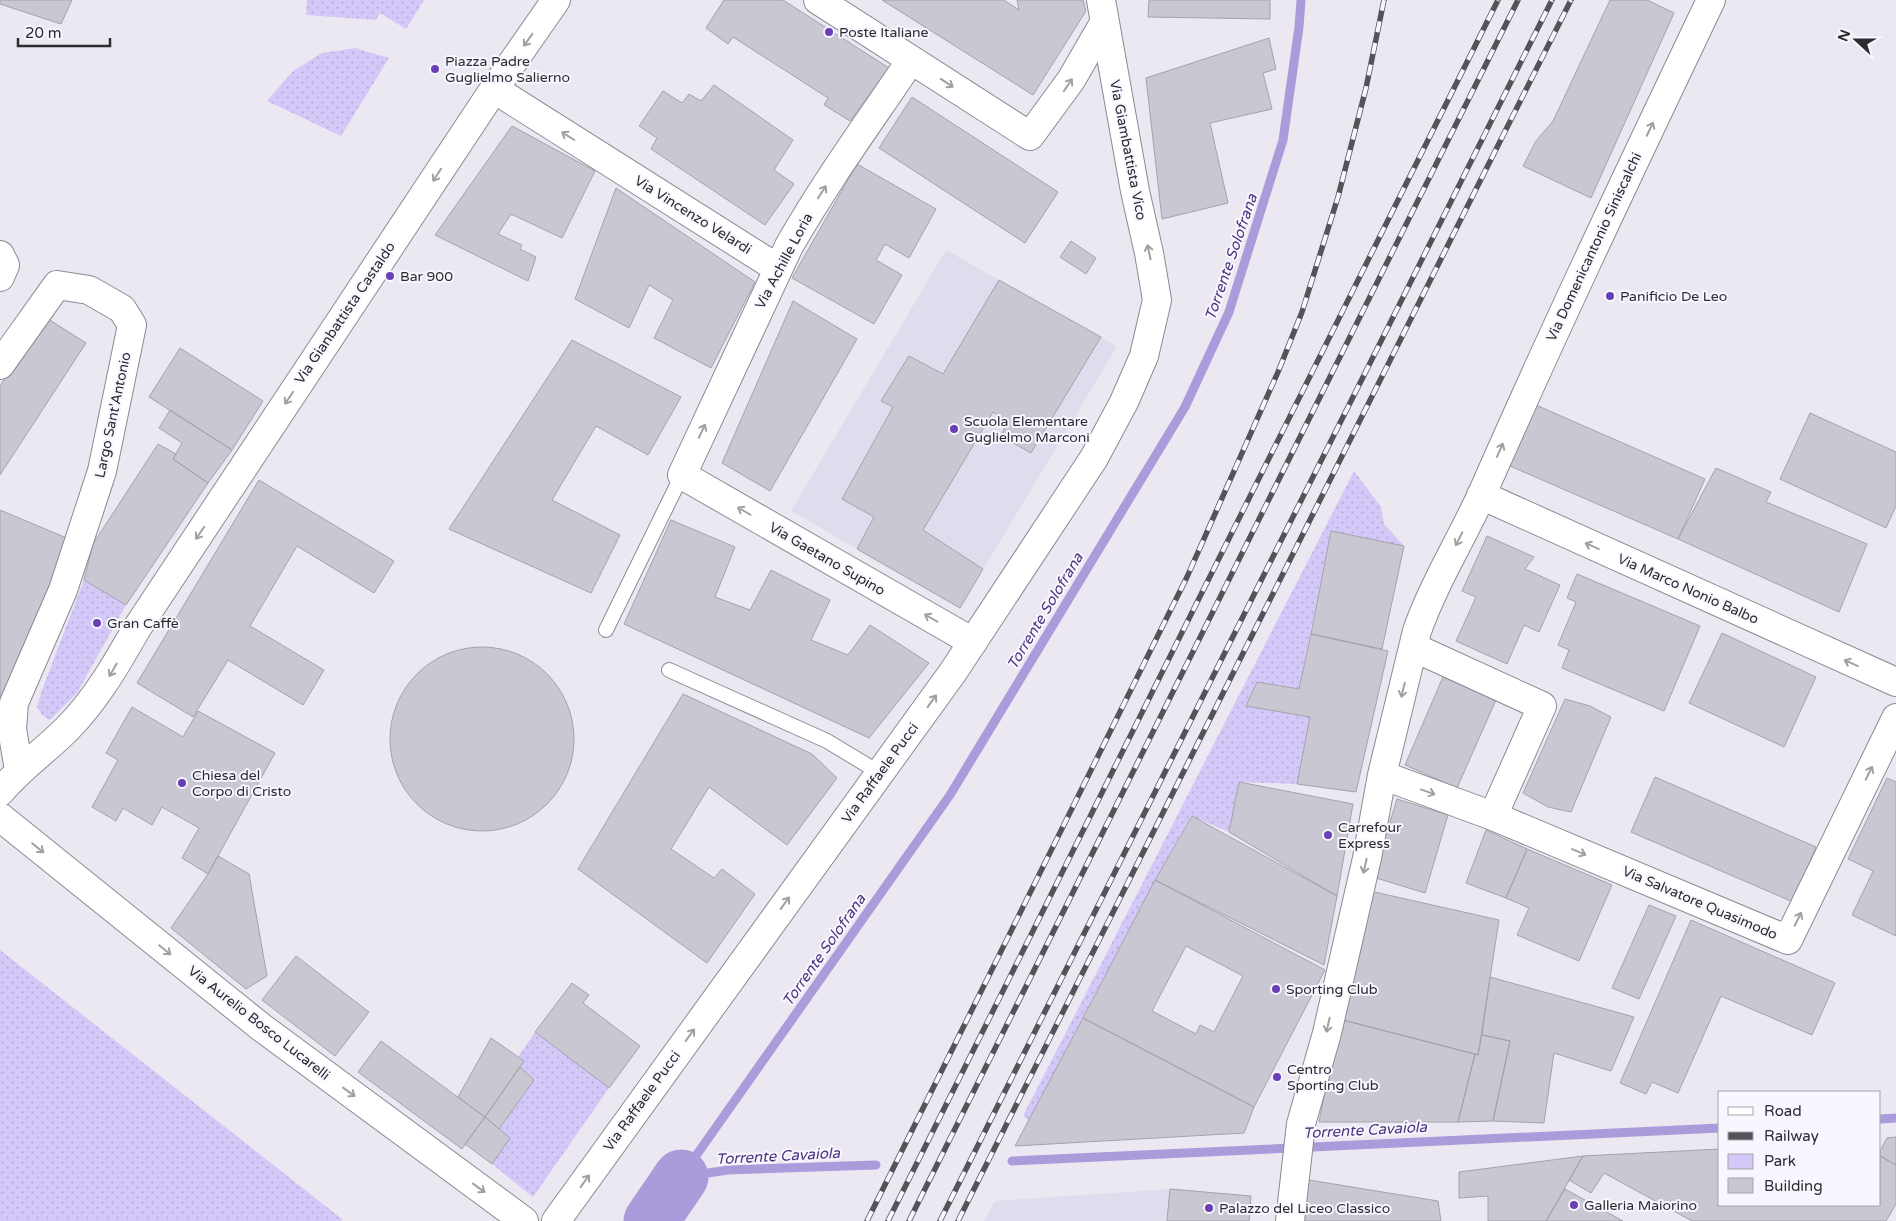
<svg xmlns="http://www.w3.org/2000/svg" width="1896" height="1221" viewBox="0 0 1896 1221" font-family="'Varela Round',sans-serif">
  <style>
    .built { fill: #e0dcee }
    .green { fill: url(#green-dots) }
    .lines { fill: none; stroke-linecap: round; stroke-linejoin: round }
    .stream { stroke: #ac9bdb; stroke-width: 9 }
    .river { stroke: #ac9bdb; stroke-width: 55 }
    .building { fill: #c9c7d1; stroke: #a4a2ab; fill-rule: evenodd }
    .lane-casing { stroke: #8c8a93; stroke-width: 16 }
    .street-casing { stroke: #8c8a93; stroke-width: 30 }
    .secondary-casing { stroke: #8c8a93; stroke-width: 30 }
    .lane { stroke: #fff; stroke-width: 14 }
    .street { stroke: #fff; stroke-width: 28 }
    .secondary { stroke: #fff; stroke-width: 28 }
    .rail-casing { stroke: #545358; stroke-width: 5.5 }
    .rail { stroke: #f8f6fe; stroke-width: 4; stroke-dasharray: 11; stroke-linecap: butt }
    .oneway { stroke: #a0a0a1 }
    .poi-dot { fill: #6a3fb6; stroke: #f8f6fe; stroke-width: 2 }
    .labels { text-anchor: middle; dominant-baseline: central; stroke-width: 4; stroke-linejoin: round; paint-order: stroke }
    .poi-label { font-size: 14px; fill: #2c2b2f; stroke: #f8f6fe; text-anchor: start }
    .street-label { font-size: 14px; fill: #2c2b2f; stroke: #f8f6fe }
    .water-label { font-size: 15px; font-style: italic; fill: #4d337f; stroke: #f8f6fe }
  </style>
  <defs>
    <pattern id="green-dots" width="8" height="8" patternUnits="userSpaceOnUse" patternTransform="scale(1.25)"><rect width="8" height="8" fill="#d4c8f8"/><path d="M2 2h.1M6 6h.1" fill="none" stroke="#b6acd5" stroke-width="1.8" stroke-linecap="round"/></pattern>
  </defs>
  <rect width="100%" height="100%" fill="#ebe8f2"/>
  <path class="built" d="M946,250l171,96 -157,262 -169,-97z
    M1170,1189l81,7 -2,25h-265l11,-20z"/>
  <path class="green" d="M307,0h117l-18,29 -26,-16 -4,7 -70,-5z
    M355,48l34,10 -48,78 -74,-35 26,-30 29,-18z
    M1354,471l27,36 3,17 20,22 -73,-14 -32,157 -42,-7 -11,23 64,12 -13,67 -58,-2 -10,50 -38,-16 -36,64 -126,240 -6,-4z
    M84,580l42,25 -49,88 -27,27 -8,-5 -5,-8 5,-17z
    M0,950l342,269 -1,2h-341z
    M535,1032l74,56 -76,109 -41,-33 18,-26 -11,-9 35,-49 -14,-13 4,-6 -6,-4z"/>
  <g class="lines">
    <path class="stream" d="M1880,1119l16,-1
      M1012,1161l708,-33
      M681,1177l269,-382 235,-388 44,-95 54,-172 16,-113 2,-27
      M681,1177l47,-7 148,-5"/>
    <path class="river" d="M651,1221l30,-44"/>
  </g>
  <path class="building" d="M0,0h72l-11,24 -61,-20z
    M724,0h59l106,68 -39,53 -26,-16 4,-7 -95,-61 -5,7 -22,-16z
    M882,0h122l15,10 -2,-10h66l3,11 -53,84z
    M1149,0h121v19l-122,-2z
    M1610,0h37l27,13 -83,185 -68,-32 13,-25 17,-20z
    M1269,38l7,31 -13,4 9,36 -62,14 18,80 -66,16 -16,-141z
    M714,85l79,55 -19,30 20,14 -29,41 -114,-76 6,-11 -18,-12 24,-35 19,12 7,-9 12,7z
    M912,97l146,95 -33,51 -146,-95z
    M512,126l83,45 -33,67 -51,-24 -13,20 24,11 -2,4 16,8 -8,24 -93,-46z
    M857,164l79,45 -27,49 -24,-14 -9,16 26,15 -28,49 -82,-46z
    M616,188l139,94 -44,86 -57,-30 19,-38 -24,-15 -20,43 -54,-29z
    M1071,241l25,17 -10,16 -26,-17z
    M999,280l102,57 -70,116 -30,-17 7,-15 -15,-9 -70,118 60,39 -23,39 -103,-59 17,-32 -32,-18 51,-92 -12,-6 28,-45 34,18z
    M793,301l64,38 -87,152 -48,-28z
    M45,317l41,26 -86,132v-89z
    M572,340l109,57 -33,58 -52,-29 -44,74 68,35 -29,58 -142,-64z
    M180,348l83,53 -31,49 -83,-53z
    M1529,402l176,77 -27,60 -175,-76z
    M170,410l62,40 -24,33 -35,-24 9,-16 -23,-15z
    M1810,413l86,39v54l-10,22 -106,-49z
    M158,444l18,10 -3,5 35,24 -82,122 -42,-25 9,-36z
    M1716,468l55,24 -5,10 101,42 -28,68 -161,-73z
    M259,480l135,81 -20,32 -77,-47 -47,80 74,44 -21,35 -75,-45 -35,57 -56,-34z
    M0,510l69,29 -69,162z
    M671,520l64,27 -20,50 35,13 21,-40 59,30 -19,40 37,15 22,-30 59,38 -60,75 -245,-114z
    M1331,531l73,15 -22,103 -71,-15z
    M1487,536l47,21 -9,12 35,16 -21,47 -15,-7 -17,39 -51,-23 20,-44 -14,-6z
    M1577,574l123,52 -36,85 -102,-43 7,-18 -11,-5 18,-43 -9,-4z
    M1722,633l94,44 -32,70 -95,-44z
    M1311,634l77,17 -32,141 -59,-8 13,-67 -64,-11 11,-24 42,7z
    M390 739a92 92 0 1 1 184 0a92 92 0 1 1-184 0Z
    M1443,677l53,23 -39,88 -52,-23z
    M683,694l129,60 25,24 -50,67 -78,-58 -38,62 43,29 8,-9 33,25 -48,69 -129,-94z
    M1565,699l25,7 21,11 -40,95 -23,-5 -25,-14z
    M132,707l51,30 15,-26 77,42 -67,121 -26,-16 17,-30 -37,-21 -10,18 -29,-17 -7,13 -24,-14 26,-47 -12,-7z
    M1655,777l161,70 -23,55 -162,-70z
    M1887,778l9,4v154l-44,-21 21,-44 -25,-12z
    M1239,782l114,22 -16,92 -108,-64z
    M1397,799l51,16 -23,78 -52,-16z
    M1192,816l145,80 -13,69 -169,-85z
    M1486,830l41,19 -21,49 -40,-15z
    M1527,849l85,36 -33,76 -62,-26 12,-27 -23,-10z
    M218,856l31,18 18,102 -21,13 -75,-61 37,-54z
    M1155,880l170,90 -71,137 -171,-89zM1186,946l57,30 -29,56 -14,-7 -4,9 -44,-23z
    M1370,891l129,29 -21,135 -139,-36z
    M1649,905l27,11 -37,83 -27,-11z
    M1691,920l144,63 -23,52 -91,-39 -43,97 -26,-11 -6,12 -26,-11z
    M296,956l73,56 -34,44 -73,-56z
    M1490,977l144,40 -23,54 -57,-18 -10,70 -51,-2 17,-80 -28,-6z
    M572,983l17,12 -6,8 57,43 -31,42 -74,-56z
    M1083,1018l171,89 -10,26 -229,13z
    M1339,1019l136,35 -17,68h-139z
    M1482,1035l28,6 -17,80 -35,1 17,-68 3,1z
    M491,1038l33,23 -39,56 -27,-20z
    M381,1041l104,76 -23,32 -104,-77z
    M520,1067l14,13 -35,49 -14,-12z
    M485,1117l25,21 -18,26 -27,-20z
    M1896,1137v28l-16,-9v-5l7,-13z
    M1720,1149v56h160v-49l16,9v39l-10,17h-194l-88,-48 -13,20 -22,-13 14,-24z
    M1583,1156l-37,65h-58v-25l-29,2v-26z
    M1309,1180l129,21 3,20h-139z
    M1170,1189l81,7 -2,25h-82z
    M1565,1189l58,32h-77z"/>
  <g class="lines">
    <defs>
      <path id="lane" d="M606,630l76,-155
        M669,670l158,71 53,32"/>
      <path id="street" d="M818,0l212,136 41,-56 33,-57
        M911,60c-41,61 -85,121 -122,186l-107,229 291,167
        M494,89l283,179
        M0,255l5,10 -5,12
        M0,365l57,-80 32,5 33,19 10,16 -30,146 -39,119 -49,113 -2,26 7,41
        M1481,495l415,187
        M1413,647l129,59 -49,110
        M1382,775l111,41 295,124 108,-222
        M0,817l261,210 263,194
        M1290,1221l11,-97 26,-91 40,-175 15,-83 35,-144c17,-48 44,-91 65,-137 73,-167 151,-330 229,-494"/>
      <path id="secondary" d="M0,792c20,-24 45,-41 67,-63 29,-29 50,-66 70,-101l357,-539 62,-89
        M517,1216l3,5
        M556,1221l397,-549 141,-214 30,-56 20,-46 13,-56 -8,-47 -14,-62 -34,-191"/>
    </defs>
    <use href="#lane" class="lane-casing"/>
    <use href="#street" class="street-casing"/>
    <use href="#secondary" class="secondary-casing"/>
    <use href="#lane" class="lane"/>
    <use href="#street" class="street"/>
    <use href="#secondary" class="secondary"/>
    <defs>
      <path id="rail" d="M867,1221l320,-644 91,-205 24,-60 36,-115 28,-109 18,-88
        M888,1221l610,-1221
        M909,1221l609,-1221
        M940,1221l612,-1221
        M958,1221l613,-1221"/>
    </defs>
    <use href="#rail" class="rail-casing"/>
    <use href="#rail" class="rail"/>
  </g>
  <defs><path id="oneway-shaft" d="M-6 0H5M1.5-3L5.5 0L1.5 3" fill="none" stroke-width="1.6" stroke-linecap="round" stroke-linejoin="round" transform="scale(1.25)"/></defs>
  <g class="oneway">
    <use href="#oneway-shaft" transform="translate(528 40) rotate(125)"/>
    <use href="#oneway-shaft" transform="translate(947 83) rotate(33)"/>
    <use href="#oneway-shaft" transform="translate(1068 85) rotate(-56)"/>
    <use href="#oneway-shaft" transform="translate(1650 129) rotate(-65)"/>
    <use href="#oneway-shaft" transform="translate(568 136) rotate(-148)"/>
    <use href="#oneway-shaft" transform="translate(437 175) rotate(123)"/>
    <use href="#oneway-shaft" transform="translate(822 192) rotate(-57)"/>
    <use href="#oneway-shaft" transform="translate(1149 252) rotate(-102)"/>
    <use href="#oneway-shaft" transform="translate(289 398) rotate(124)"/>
    <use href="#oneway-shaft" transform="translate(702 431) rotate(-65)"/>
    <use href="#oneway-shaft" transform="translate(1500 450) rotate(-66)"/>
    <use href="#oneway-shaft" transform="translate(744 511) rotate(-150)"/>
    <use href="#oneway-shaft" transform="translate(200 533) rotate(124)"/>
    <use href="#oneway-shaft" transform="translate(1459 539) rotate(116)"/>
    <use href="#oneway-shaft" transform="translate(1592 546) rotate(-156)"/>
    <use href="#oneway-shaft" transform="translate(931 618) rotate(-150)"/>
    <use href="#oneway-shaft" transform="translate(1851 663) rotate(-156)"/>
    <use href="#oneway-shaft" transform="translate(113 670) rotate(120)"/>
    <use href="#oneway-shaft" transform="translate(1403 690) rotate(104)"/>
    <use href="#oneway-shaft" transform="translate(932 701) rotate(-54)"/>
    <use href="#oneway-shaft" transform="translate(1869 773) rotate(-64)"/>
    <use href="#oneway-shaft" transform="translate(1428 792) rotate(20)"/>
    <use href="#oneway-shaft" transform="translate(38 848) rotate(39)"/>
    <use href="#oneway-shaft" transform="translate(1579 852) rotate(23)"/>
    <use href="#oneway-shaft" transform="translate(1365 866) rotate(103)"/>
    <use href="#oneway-shaft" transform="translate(785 903) rotate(-54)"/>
    <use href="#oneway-shaft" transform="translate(1798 919) rotate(-64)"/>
    <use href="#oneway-shaft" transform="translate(165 950) rotate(39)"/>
    <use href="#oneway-shaft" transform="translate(1328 1025) rotate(103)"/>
    <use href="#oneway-shaft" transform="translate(690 1035) rotate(-54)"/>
    <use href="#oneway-shaft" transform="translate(349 1092) rotate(36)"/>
    <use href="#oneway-shaft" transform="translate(585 1181) rotate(-54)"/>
    <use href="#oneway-shaft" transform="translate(479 1188) rotate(36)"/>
  </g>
  <g class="poi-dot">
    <circle cx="829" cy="32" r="5"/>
    <circle cx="435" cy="69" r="5"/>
    <circle cx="390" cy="276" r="5"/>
    <circle cx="1610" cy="296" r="5"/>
    <circle cx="954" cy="429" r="5"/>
    <circle cx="97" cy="623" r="5"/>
    <circle cx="182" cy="783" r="5"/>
    <circle cx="1328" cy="835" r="5"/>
    <circle cx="1276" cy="989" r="5"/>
    <circle cx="1277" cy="1077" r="5"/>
    <circle cx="1574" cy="1205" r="5"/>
    <circle cx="1209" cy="1208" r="5"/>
  </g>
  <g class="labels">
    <g class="poi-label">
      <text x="839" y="32">Poste Italiane</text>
      <text x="445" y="61">Piazza Padre<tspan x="445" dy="16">Guglielmo Salierno</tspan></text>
      <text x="400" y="276">Bar 900</text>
      <text x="1620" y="296">Panificio De Leo</text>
      <text x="964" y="421">Scuola Elementare<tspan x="964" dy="16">Guglielmo Marconi</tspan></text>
      <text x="107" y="623">Gran Caffè</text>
      <text x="192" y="775">Chiesa del<tspan x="192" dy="16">Corpo di Cristo</tspan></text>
      <text x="1338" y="827">Carrefour<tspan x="1338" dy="16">Express</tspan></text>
      <text x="1286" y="989">Sporting Club</text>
      <text x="1287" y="1069">Centro<tspan x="1287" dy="16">Sporting Club</tspan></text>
      <text x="1584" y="1205">Galleria Maiorino</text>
      <text x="1219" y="1208">Palazzo del Liceo Classico</text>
    </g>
    <g class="street-label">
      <text transform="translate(1128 150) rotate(79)">Via Giambattista Vico</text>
      <text transform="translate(693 215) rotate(32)">Via Vincenzo Velardi</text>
      <text transform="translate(1594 247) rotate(-65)">Via Domenicantonio Siniscalchi</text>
      <text transform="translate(784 261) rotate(-62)">Via Achille Loria</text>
      <text transform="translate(345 313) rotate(-56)">Via Gianbattista Castaldo</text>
      <text transform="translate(113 415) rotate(-78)">Largo Sant'Antonio</text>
      <text transform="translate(827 559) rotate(30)">Via Gaetano Supino</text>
      <text transform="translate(1688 589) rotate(24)">Via Marco Nonio Balbo</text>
      <text transform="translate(880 773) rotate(-54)">Via Raffaele Pucci</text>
      <text transform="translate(1700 903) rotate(23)">Via Salvatore Quasimodo</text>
      <text transform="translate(259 1023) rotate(38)">Via Aurelio Bosco Lucarelli</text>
      <text transform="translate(642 1101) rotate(-54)">Via Raffaele Pucci</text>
    </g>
    <g class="water-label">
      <text transform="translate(1231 257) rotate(-71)">Torrente Solofrana</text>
      <text transform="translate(1045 611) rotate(-59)">Torrente Solofrana</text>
      <text transform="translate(824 950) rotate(-55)">Torrente Solofrana</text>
      <text transform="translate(1365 1130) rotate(-3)">Torrente Cavaiola</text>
      <text transform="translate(778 1156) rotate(-3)">Torrente Cavaiola</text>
    </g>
  </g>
  <rect x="1718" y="1091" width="162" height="115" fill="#f8f6fe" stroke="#a6a5ab"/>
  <rect x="1728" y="1107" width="25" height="8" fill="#ffffff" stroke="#a6a5ab"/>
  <text x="1764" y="1116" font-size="15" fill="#2c2b2f">Road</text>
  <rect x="1728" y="1132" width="25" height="8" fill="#545358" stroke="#a6a5ab"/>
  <text x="1764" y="1141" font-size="15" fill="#2c2b2f">Railway</text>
  <rect x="1728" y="1154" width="25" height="15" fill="#d4c8f8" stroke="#a6a5ab"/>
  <text x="1764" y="1166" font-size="15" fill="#2c2b2f">Park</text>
  <rect x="1728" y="1178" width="25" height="15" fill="#c9c7d1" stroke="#a6a5ab"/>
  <text x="1764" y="1191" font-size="15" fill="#2c2b2f">Building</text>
  <g transform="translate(1856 40) rotate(291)" stroke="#f8f6fe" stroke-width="4" paint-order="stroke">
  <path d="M0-4L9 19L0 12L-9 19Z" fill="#2c2b2f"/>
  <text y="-8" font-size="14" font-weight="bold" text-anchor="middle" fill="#2c2b2f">N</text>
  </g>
  <path d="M18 38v8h92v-8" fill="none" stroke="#2c2b2f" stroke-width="2.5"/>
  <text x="25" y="38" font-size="15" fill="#2c2b2f" stroke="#f8f6fe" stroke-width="4" paint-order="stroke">20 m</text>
</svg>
